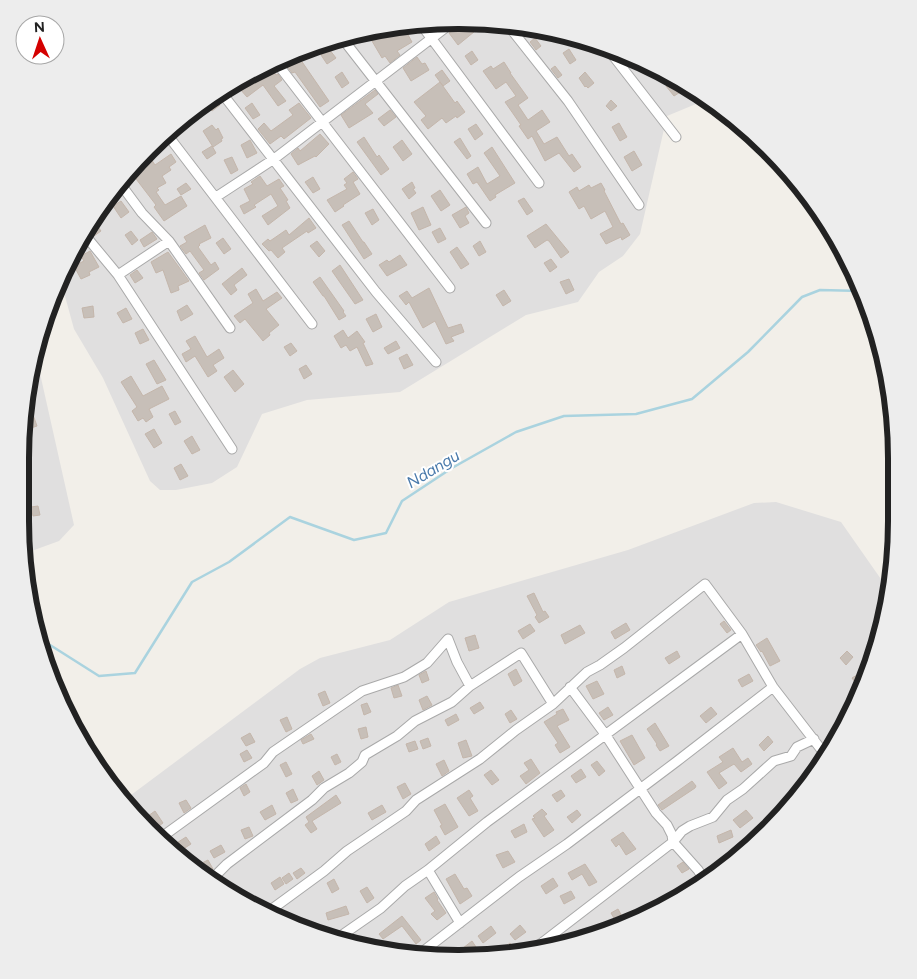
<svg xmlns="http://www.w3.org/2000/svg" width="917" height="979" viewBox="0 0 917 979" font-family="Figtree,sans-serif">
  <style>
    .residential { fill: #e0dfdf }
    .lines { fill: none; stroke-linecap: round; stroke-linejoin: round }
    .stream { stroke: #aad3df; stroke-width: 2.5 }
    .building { fill: #c7bfb8; stroke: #c4b6ab }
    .minor-casing { stroke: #a9a9a9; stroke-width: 11 }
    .minor { stroke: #fff; stroke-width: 9 }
    .labels { text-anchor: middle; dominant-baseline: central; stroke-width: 4; stroke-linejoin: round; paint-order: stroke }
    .water-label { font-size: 16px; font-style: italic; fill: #4a7aab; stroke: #fff }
    .rim { fill: none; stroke: #222; stroke-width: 6 }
  </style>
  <rect width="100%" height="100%" fill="#f2efe9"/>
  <path class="residential" d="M487,21l85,14 80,30 56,34 -41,17 -27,118 -17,22 -24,16 -21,30 -52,13 -126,77 -93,8 -45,14 -25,53 -25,16 -36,7h-16l-10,-9 -47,-103 -29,-49 -14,-51 5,-13 45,-73 59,-63 70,-50 78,-36 84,-19z
    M33,358l6,11 35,156 -15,16 -33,12 -5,-123z
    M776,502l65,20 49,70 -1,14 -25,82 -41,76 -75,86 -70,50 -78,36 -84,19 -86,3 -85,-14 -106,-44 -69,-50 -47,-49 177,-132 20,-11 70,-18 59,-38 179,-52 126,-47z"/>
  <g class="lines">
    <path class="stream" d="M39,638l60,38 36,-3 57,-91 37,-20 61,-45 64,23 32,-7 16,-32 50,-33 64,-36 48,-16 72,-2 56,-15 56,-47 54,-55 18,-7 42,1"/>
  </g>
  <path class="building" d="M476,21l4,6 -22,18 -9,-12 16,-11z
    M403,26l9,16 -15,9 3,4 -10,8 -5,-7 -3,2 -10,-17 7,-5 2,2z
    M556,32l16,3 2,1 -10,7z
    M535,38l6,8 -5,4 -6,-8z
    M329,49l7,9 -9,6 -6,-9z
    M569,49l7,11 -6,4 -7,-11z
    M472,51l6,9 -7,5 -6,-9z
    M296,53l33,48 -9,6 -25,-35 -3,1 -10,-14z
    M417,57l5,7 3,-1 4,7 -18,11 -8,-13z
    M504,62l7,11h-1l18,25 -10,7 10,15 14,-10 8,12 -14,9 8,13 13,-7 12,19 3,-2 9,13 -7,5 -15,-19 -14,8 -13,-25 -4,3 -9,-13 2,-1 -16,-23 11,-6 -10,-14 -10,7 -13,-18 8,-5 2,3z
    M270,66l6,9 2,-1 4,6 -8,6 12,15 -8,5 -15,-21 -16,12 -7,-8 12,-10 -3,-4 7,-4 2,3z
    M555,66l7,9 -4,3 -7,-9z
    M442,70l8,11 -7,5 -8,-11z
    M342,72l7,11 -7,5 -7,-11z
    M585,72l9,11 -6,5 -2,-2 -1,1 -6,-9z
    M673,80l9,11 -8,5 -8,-10z
    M440,82l15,21 2,-2 8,11 -8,6 -1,-2 -10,7 -4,-5 -14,11 -7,-9 5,-4 -12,-14z
    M234,83l5,7 -7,4 -5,-7z
    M375,90l3,4 -13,10 8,9 -24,15 -8,-13z
    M215,96l5,9 -8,6 -6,-9z
    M611,100l6,6 -6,5 -5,-5z
    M252,103l8,12 -7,4 -8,-11z
    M299,103l12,15 -27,21 -3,-3 -11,8 -12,-15 6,-6 7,8 22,-16 -4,-5z
    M390,110l6,7 -12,9 -6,-7z
    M189,115l5,7 -9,6 -5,-7z
    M619,123l8,14 -7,4 -8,-14z
    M476,124l7,10 -8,6 -7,-11z
    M212,125l4,5 2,-2 5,10 -2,1 1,2 -9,6 -10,-16z
    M320,134l9,10 -13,13 -1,-1 -17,9 -7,-11 7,-6 2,3z
    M364,137l13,20 2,-2 10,14 -8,6 -24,-33z
    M460,138l11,18 -4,3 -13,-17z
    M250,140l7,13 -10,5 -6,-13z
    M402,140l10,14 -9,7 -10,-14z
    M212,146l4,7 -9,6 -5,-7z
    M492,147l23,36 -20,12 1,2 -6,4 -13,-19 -4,2 -6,-10 11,-7 9,17 13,-8 -16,-23z
    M634,151l8,14 -10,6 -8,-14z
    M147,153l8,12 16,-11 5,8 -7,5 2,3 -9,6 4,7 -9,5 2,2 -3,2 9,13 16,-9 6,10 -23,15 -10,-14 2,-2 -26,-34z
    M232,157l6,13 -7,4 -7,-14z
    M353,172l5,7 -5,3 7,12 -17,11 1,1 -9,6 -8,-12 20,-11 -3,-4 3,-2 -3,-4z
    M260,176l7,10 12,-7 5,7 -4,2 8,12 -2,1 4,7 -22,17 -6,-9 16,-10 -7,-12 -17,11 2,2 -12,7 -4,-8 10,-5 -6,-12 9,-5 -2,-2z
    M313,177l7,12 -7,4 -8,-11z
    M412,182l3,6 -2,1 3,4 -7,6 -7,-10z
    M186,183l5,6 -10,6 -4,-6z
    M601,183l4,7 -1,1 17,33 2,-1 7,12 -8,5 -1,-3 -15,7 -6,-10 13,-7 -8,-16 -14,8 -7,-13 -5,3 -10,-17 8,-5 2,4 10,-6 2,3z
    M440,190l10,15 -9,6 -10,-15z
    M524,198l9,13 -6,4 -9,-14z
    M121,201l8,11 -8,6 -8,-12z
    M423,207l8,18 -12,5 -8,-17z
    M466,207l3,6 -4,3 4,7 -9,5 -8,-13z
    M373,209l6,11 -7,5 -7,-12z
    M309,218l7,10 -8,5 -1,-2 -25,17 3,4 -7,6 -7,-8 -2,1 -7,-7 6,-5 2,2 16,-11 3,5z
    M93,220l8,11 -7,5 -6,-7z
    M349,221l14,21h1l8,12 -8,5 -22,-34z
    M546,224l23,28 -8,6 -12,-17 -2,-1 -12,8 -8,-12z
    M205,225l6,13 -12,6 1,1 -2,2 13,18 4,-3 4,7 -15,11 -5,-7 5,-3 -14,-19 -4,3 -6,-8 7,-4 -3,-5z
    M440,228l6,11 -8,4 -6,-11z
    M131,231l7,9 -6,5 -7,-10z
    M152,232l5,7 -13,8 -4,-7z
    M223,238l8,11 -7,5 -8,-11z
    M317,241l8,10 -6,6 -9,-11z
    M480,241l6,11 -7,4 -6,-10z
    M457,247l12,17 -8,5 -11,-17z
    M90,251l9,16 -10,5 1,3 -9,4 -7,-13 10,-5 -3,-5z
    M168,252l21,29 -11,5 1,4 -8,3 -8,-23 -7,3 -5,-11z
    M400,255l7,10 -20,11 -8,-11 8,-5 2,2z
    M551,259l6,8 -7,5 -6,-9z
    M340,265l23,35 -8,4 -23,-33z
    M242,268l5,7 -13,10 3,5 -6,5 -9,-11z
    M137,270l6,8 -8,5 -5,-8z
    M320,277l24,34 -1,1 3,4 -7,4 -15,-24h-1l-10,-14z
    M569,279l5,11 -8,4 -6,-12z
    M429,288l19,40 13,-4 3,8 -13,5 3,4 -8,3 -11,-23 -12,7 -14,-26 -3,3 -7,-9 8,-5 5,7z
    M256,289l7,12 14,-9 5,6 -16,11 13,16 -10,8 1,2 -7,6 -18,-22 -5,4 -6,-7 19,-13 -5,-9z
    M504,290l7,11 -8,5 -7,-11z
    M187,305l6,9 -12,7 -4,-10z
    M93,306l1,11 -10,1 -2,-10z
    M126,308l6,11 -9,4 -6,-10z
    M376,314l6,13 -9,5 -7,-13z
    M143,329l6,11 -9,4 -5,-11z
    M343,330l5,8 9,-7 8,11 -2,1 10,21 -7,2 -9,-19 -7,4 -4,-6 -5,3 -7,-12z
    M195,336l12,21 12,-8 5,9 -11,7 4,6 -9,6 -13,-21 -9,6 -4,-8 9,-5 -5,-8z
    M396,341l4,7 -12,6 -4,-6z
    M291,343l6,8 -7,5 -6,-9z
    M407,354l6,11 -9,4 -5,-11z
    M154,360l12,20 -9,4 -11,-20z
    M306,365l6,9 -8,5 -5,-10z
    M233,370l11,14 -9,8 -11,-15z
    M131,376l12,20 19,-10 7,13 -20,10 4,8 -7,5 -3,-4 -5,3 -6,-10 5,-4 -16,-25z
    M175,411l6,11 -6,3 -6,-11z
    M32,412l5,14 -12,4 -3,-9 1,-6z
    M154,429l8,14 -8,5 -9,-14z
    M192,436l8,14 -8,4 -8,-13z
    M181,464l7,12 -8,4 -6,-12z
    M38,506l2,9 -7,1 -2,-9z
    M534,593l9,19 2,-1 4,6 -10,6 -4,-6 2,-2 -10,-19z
    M724,621l7,9 -4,3 -7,-9z
    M626,623l4,7 -15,9 -4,-7z
    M530,624l5,7 -12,8 -5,-8z
    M580,625l5,8 -20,11 -4,-9z
    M475,635l4,13 -10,3 -4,-13z
    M767,638l13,23 -10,5 -8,-15 -1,1 -5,-7z
    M677,651l3,6 -11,7 -4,-6z
    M847,651l6,6 -7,8 -6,-7z
    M622,666l3,8 -8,4 -3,-8z
    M516,669l6,12 -8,5 -6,-12z
    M426,671l3,9 -7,3 -3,-8z
    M862,672l4,7 -9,6 -5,-7z
    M749,674l4,7 -11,6 -4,-7z
    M597,681l7,13 -11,5 -7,-13z
    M398,685l4,11 -8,2 -3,-10z
    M325,691l5,12 -7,3 -5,-12z
    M427,696l5,9 -9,5 -4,-10z
    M480,702l4,6 -10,6 -4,-6z
    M367,703l4,9 -7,3 -3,-10z
    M608,707l5,8 -9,5 -5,-7z
    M711,707l6,7 -11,9 -6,-7z
    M563,709l6,11 -12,6 13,21 -10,6 -5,-8 3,-2 -14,-21 13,-8 -1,-2z
    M511,710l6,9 -7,4 -5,-9z
    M456,714l3,6 -11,6 -3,-6z
    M287,717l5,12 -6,3 -6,-12z
    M655,723l14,23 -9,5 -4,-6 1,-1 -10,-15z
    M366,727l2,10 -7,2 -3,-10z
    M250,733l5,9 -9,4 -5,-8z
    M311,734l3,5 -11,5 -2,-4z
    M632,735l13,23 -11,7 -14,-24z
    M768,736l5,6 -9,9 -5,-6z
    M428,738l3,8 -8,3 -3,-8z
    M466,740l6,16 -9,2 -5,-15z
    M415,741l3,8 -9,3 -3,-8z
    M733,748l9,14 6,-4 4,6 -11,8 -7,-8 -15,9 8,10 -8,6 -12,-17 16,-10 -4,-5z
    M247,750l5,8 -8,4 -4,-8z
    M337,754l4,8 -6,3 -4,-8z
    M531,759l9,14 -14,11 -6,-8 9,-6 -5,-7z
    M444,760l5,11 -7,5 -6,-12z
    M597,761l8,10 -6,5 -8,-11z
    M286,762l6,12 -6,3 -6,-12z
    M581,769l5,8 -10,6 -5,-7z
    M491,770l8,10 -7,5 -8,-10z
    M319,771l5,9 -7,5 -5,-9z
    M692,781l4,5 -1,2 -33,22 -4,-5z
    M405,783l6,11 -8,5 -6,-12z
    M246,784l4,8 -6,4 -4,-8z
    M293,789l5,11 -7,3 -5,-10z
    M469,790l4,6 -3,2 8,13 -9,5 -12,-18z
    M561,790l4,6 -8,6 -5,-7z
    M336,795l5,8 -29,18 5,8 -6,4 -6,-8 4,-3 -3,-5z
    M186,800l5,8 -7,5 -5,-10z
    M445,804l13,23 -13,8 -5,-9 2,-1 -8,-15z
    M272,805l4,9 -11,6 -5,-8z
    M382,805l4,7 -14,8 -4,-7z
    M542,809l5,5 -3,2 10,14 -10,7 -12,-18 3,-1 -2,-2z
    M577,810l4,5 -9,8 -5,-6z
    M746,810l7,8 -13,10 -7,-8z
    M155,811l8,12 -7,5 -8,-12z
    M524,824l3,8 -12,6 -4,-7z
    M249,827l4,9 -8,3 -4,-9z
    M731,830l2,7 -14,6 -2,-7z
    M623,832l13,17 -10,6 -7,-11 -3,3 -5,-7z
    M436,836l4,7 -11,8 -4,-7z
    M186,837l5,7 -14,9 -5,-7z
    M221,845l4,7 -11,6 -4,-7z
    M508,851l7,11 -12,6 -7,-13z
    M208,860l5,9 -8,4 -5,-9z
    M683,862l6,7 -7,4 -5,-7z
    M585,864l12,18 -8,4 -7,-12 -10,6 -4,-7z
    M301,868l4,5 -8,6 -4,-6z
    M289,873l4,6 -7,5 -4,-6z
    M455,874l9,15 3,-1 5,8 -12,8 -14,-25z
    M280,877l4,7 -9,6 -4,-7z
    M553,878l5,8 -12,8 -5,-8z
    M334,879l5,10 -7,4 -5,-10z
    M367,887l7,11 -7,5 -7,-12z
    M571,891l4,7 -11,6 -4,-8z
    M434,892l4,7 -1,1 9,13 -9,7 -6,-6 4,-3 -10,-13z
    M346,906l3,8 -21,6 -2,-7z
    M618,909l8,15 -7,3 -8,-14z
    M402,916l19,24 -5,4 -14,-18 -19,13 -4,-5z
    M520,925l6,7 -11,8 -5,-6z
    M491,926l5,7 -13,10 -5,-7z
    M587,928l6,9 -10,3 -4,-7z
    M472,941l4,6 -1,2 -9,8h-4l-4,-5z
    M510,943l5,8 -6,4 -16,1z"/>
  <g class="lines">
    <defs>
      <path id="minor" d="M420,23l119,160
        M507,24l61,77 71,104
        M342,38l144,185
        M607,48l69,89
        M276,62l174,226
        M221,92l155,200 60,70
        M166,133l146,191
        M119,182l23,31 27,28 61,87
        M216,197l58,-38 179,-137
        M84,234l34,41 114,174
        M118,275l51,-34
        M570,687l35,47 51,79 11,12 5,10 1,7 25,28 7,11
        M159,839l105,-76 9,-11 89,-61 42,-14 23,-14 21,-24 9,23 13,24
        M428,870l32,53
        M211,880l16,-16 85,-64 12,-12 25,-15 13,-11 3,-7 32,-19 18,-15 37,-19 18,-16 51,-33 32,51
        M268,912l56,-41 23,-20 59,-40 10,-11 64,-41 36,-29 37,-26 34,-32 13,-7 24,-17 81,-64 37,50 31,53 54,70
        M335,940l46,-32 24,-22 23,-16 59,-48 255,-188
        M530,952l143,-110 9,-11 8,-5 23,-9 14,-17 16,-11 31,-28 17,-5 6,-9 17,-8
        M417,956l102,-79 48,-33 109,-82 97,-75"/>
    </defs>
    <use href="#minor" class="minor-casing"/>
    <use href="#minor" class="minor"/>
  </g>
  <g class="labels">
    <g class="water-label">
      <text transform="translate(433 469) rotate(-31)">Ndangu</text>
    </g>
  </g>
  <path d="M0 0H917V979H0ZM458 29H459A429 429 0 0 1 888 458V521A429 429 0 0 1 459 950H458A429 429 0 0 1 29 521V458A429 429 0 0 1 458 29Z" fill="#ededed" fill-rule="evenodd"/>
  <path class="rim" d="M458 29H459A429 429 0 0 1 888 458V521A429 429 0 0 1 459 950H458A429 429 0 0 1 29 521V458A429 429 0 0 1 458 29Z"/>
  <g transform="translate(40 40) rotate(357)"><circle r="24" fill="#ffffff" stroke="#a7a7a7"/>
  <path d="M0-4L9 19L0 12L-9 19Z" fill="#d40000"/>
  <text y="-8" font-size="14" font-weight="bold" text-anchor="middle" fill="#222222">N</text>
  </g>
</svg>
